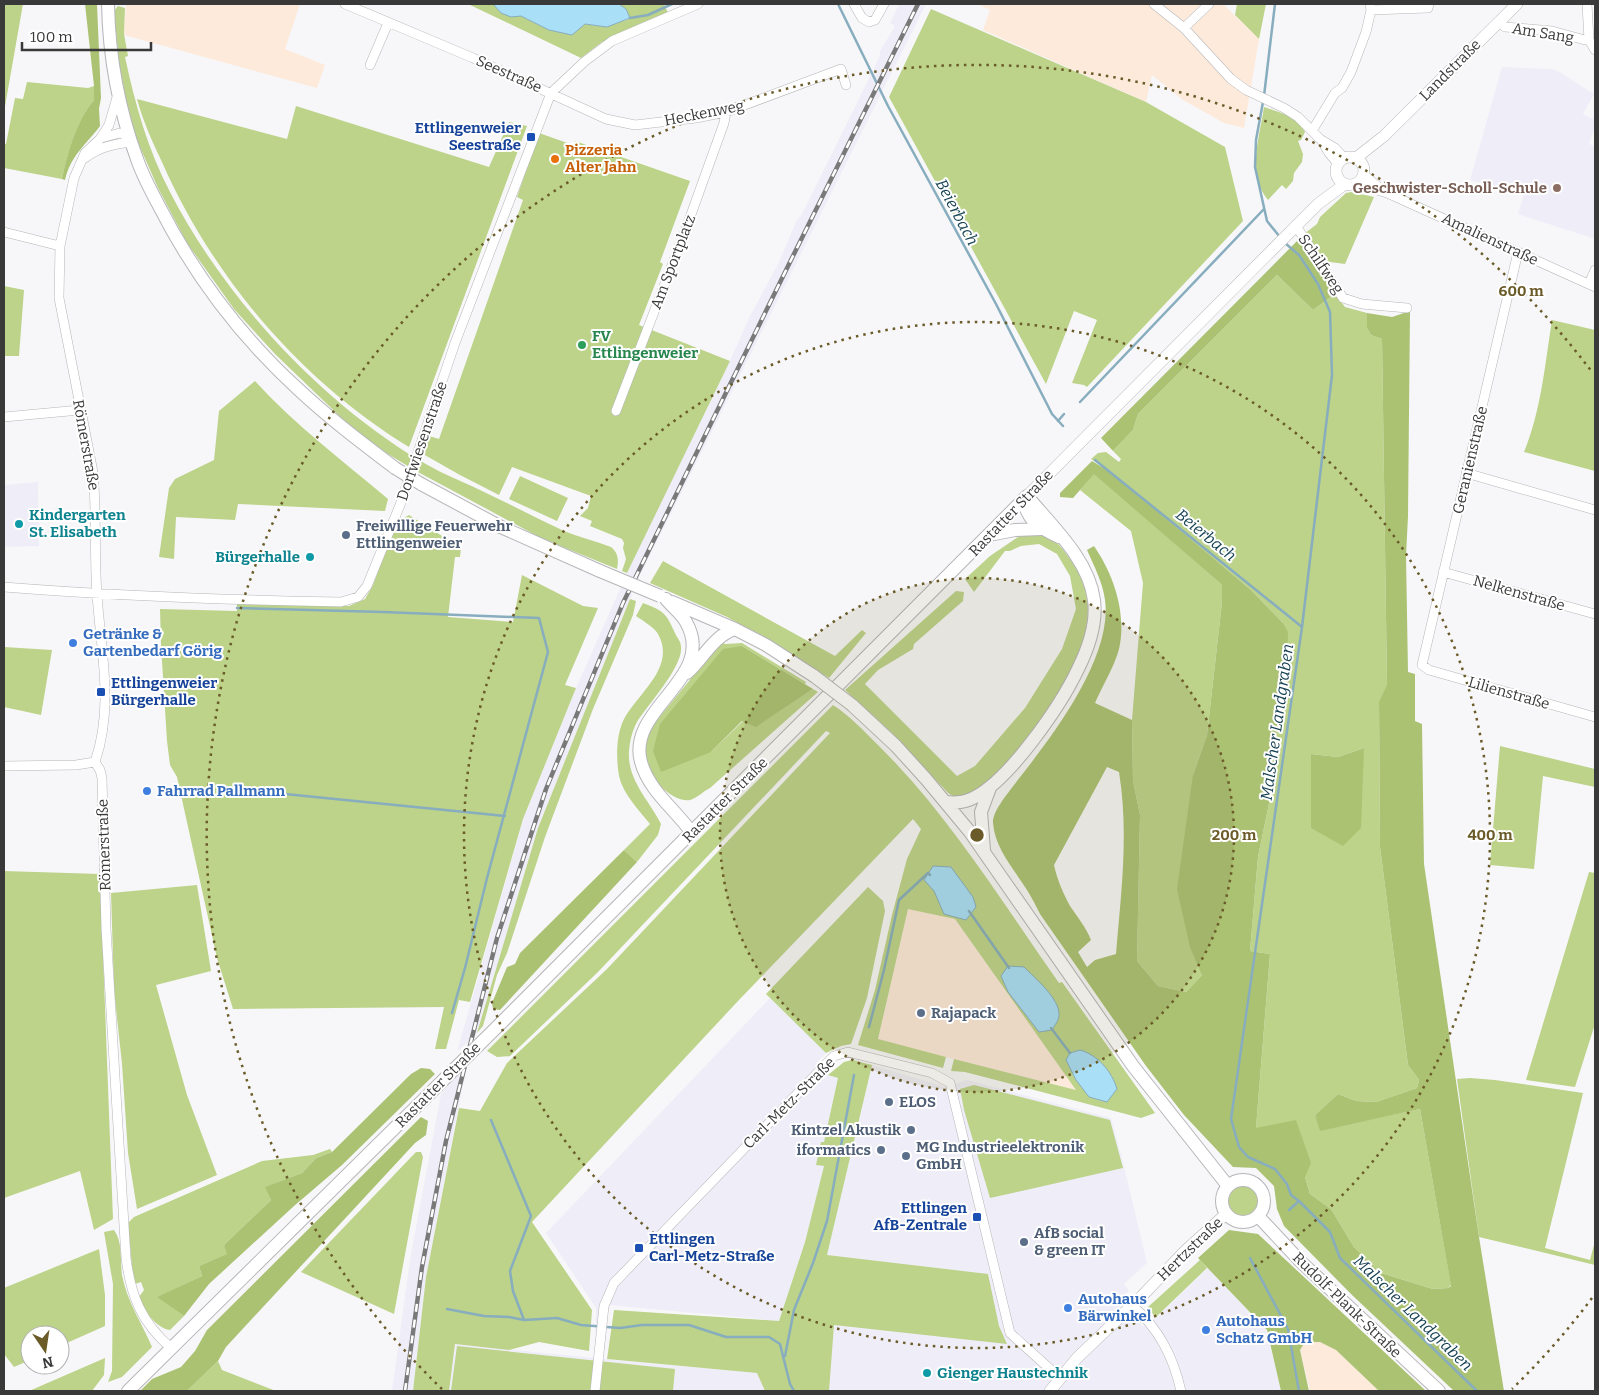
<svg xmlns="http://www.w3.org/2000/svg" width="1599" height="1395" viewBox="0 0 1599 1395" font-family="Bitter,serif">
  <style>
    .commercial { fill: #fdeada }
    .built { fill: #efeef8 }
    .green { fill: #bcd389; fill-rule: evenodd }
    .forest { fill: #abc273; fill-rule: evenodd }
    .water { fill: #a9dff7; stroke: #87adbe }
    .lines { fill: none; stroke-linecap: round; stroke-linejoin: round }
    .stream { stroke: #87adbe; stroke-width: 2.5 }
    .minor-casing { stroke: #b6b6b9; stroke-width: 10 }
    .tertiary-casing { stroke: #b6b6b9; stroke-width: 12 }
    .secondary-casing { stroke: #b6b6b9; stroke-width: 14 }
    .minor { stroke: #fff; stroke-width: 9 }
    .tertiary { stroke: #fff; stroke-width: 11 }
    .secondary { stroke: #fff; stroke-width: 12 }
    .rail-casing { stroke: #79797a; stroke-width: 4.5 }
    .rail { stroke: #fff; stroke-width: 2.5; stroke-dasharray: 8; stroke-linecap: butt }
    .secondary-bridge-casing { stroke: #b6b6b9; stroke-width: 14; stroke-linecap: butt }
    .secondary-bridge { stroke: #fff; stroke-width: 12 }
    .ring { fill: none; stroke: #6a5b28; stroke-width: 2.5; stroke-dasharray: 2.5 5 }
    .transit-dot { fill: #1a4fb4; stroke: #fff; stroke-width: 2 }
    .food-dot { fill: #e8710a; stroke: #fff; stroke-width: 2 }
    .education-dot { fill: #8d6e63; stroke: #fff; stroke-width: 2 }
    .leisure-dot { fill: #2e9e5b; stroke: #fff; stroke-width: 2 }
    .culture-dot { fill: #0f9aa8; stroke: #fff; stroke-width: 2 }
    .service-dot { fill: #5c6f8a; stroke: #fff; stroke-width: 2 }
    .shop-dot { fill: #3f7fe0; stroke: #fff; stroke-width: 2 }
    .labels { text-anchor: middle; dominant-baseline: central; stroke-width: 4; stroke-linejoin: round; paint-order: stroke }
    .street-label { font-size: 15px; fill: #39393a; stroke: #fff }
    .transit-label { font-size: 15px; font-weight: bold; fill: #164399; stroke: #fff; text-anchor: end }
    .food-label { font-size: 15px; font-weight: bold; fill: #c56008; stroke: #fff; text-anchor: start }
    .education-label { font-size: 15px; font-weight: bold; fill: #785e54; stroke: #fff; text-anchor: end }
    .leisure-label { font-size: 15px; font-weight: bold; fill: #27864d; stroke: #fff; text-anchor: start }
    .culture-label { font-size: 15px; font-weight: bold; fill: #0d838f; stroke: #fff; text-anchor: start }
    .service-label { font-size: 15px; font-weight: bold; fill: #4e5e75; stroke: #fff; text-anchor: start }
    .shop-label { font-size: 15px; font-weight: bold; fill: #366cbe; stroke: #fff; text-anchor: start }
    .water-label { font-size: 16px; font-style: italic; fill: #174253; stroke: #fff }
    .centre { fill: #6a5b28; stroke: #fff; stroke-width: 2.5 }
    .ring-label { font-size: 15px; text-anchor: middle; font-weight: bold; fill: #6a5b28; stroke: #fff; stroke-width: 4; stroke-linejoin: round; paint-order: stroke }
  </style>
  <rect width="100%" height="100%" fill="#f7f7f9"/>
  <path class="commercial" d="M126,4h174l-15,45 40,16 -8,23 -193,-53z
    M978,4h245l36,35 -15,89 -20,-5 -41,-23 -31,-25 -6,27 -163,-72 7,-20z
    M908,908l47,11 121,171 -198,-50z
    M1305,1342h15l16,8 43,41h-69l-10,-41z"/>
  <path class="built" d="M899,4h27l-287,573 -101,251 -61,205 -20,19 66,-233 53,-131 65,-146 89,-181 20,-45 28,-52 19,-44 4,-4 79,-160v-5l15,-25 -5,-3z
    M1502,67l49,2 7,2 36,23 -11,20 12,6v7l-6,17 6,2v93l-77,-25 6,-20 -54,-14z
    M38,482l1,64 -35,1v-62z
    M770,998l56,55 -9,9 11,13 10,3 -14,64h-2l-6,23 8,1 -19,76 -26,79 -170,-16 -6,54 154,14 8,18h-316l6,-47 140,14 1,-50 -50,-75z
    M467,1064l-41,213 -13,114h-21l18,-132 31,-165z
    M872,1065l73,22 22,-7 144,38 12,44 24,101 -23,21 5,7 -13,12 27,23 14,-9 51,-49 58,62 15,61h-461l7,-136z"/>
  <path class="green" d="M4,4h19l-19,108z
    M468,4h25l8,9 20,3 28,14 36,-6 21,3 23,-8 -3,-10 -7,-5h45l5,11 -67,27 -21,16z
    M1237,4h29l-7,35 -24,-24z
    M118,6l7,2 -1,26 4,22 -3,1c10,47 23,93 45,135 54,105 148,207 249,268 19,12 40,20 61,30 28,13 56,28 84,41 15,6 31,10 47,16 7,6 8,12 6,22l-76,-31 -125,-67 -28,-17 -36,-26 -77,-74 -41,-45 -47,-66 -29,-55 -22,-50 -10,-39 -7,-37 -5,-51z
    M931,9l215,93 79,45 18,74 -156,166 -3,-2 -12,-2 25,-63 -23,-9 -28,73 -157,-287z
    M27,82l61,6 6,-2v14c-17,19 -27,55 -32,79l-58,-11v-24h2l9,-46 8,1z
    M137,99l150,40 9,-33 193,61 20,-45 18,4 -118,321c-108,-66 -196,-169 -247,-285 -10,-21 -19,-41 -25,-63z
    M1264,107c13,5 35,9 41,25l-4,8 -3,1 5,13 -1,8 -8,11 -1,8 -7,8 -4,-4 -14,15c-22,-26 -8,-64 -4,-93z
    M539,133l34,12 2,-4 115,40 -30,81 3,2 -24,61 91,36 -103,212 -5,-2 4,-12 -3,-11 1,-5 -2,-4 -32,-13 2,-5 -12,-5 8,-8 3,-12 -79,-29 -13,28 -39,-20 -37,-21 6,-18 10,3 84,-239 -6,-3z
    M1352,192l22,5 -29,67 -23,-3 -18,-27 13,-10 3,-7 26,-24z
    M1277,275l36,35 22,-16 10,13 22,6v15l4,7 11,4 5,347 -8,15 1,146 28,218 11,15 -2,8 -41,14 -20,-1 -18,-7 -23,21 6,15 99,-21 31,176 -3,3 -15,1 -52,-16 -27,-26 -23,-38 -21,-15 -5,-17 -49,-49 14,-174 -20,-3 8,-94 14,-68 5,-62 10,-55 -4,-49 -32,-33 -136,-115 -24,-16 7,-6 8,-1 13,10 2,-3 -8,-8 20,-21 5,-16zM1364,748l-53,80v-74l27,3z
    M4,286l20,4 -5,66h-15z
    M1552,320l43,10v141l-71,-19c17,-41 21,-88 28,-132z
    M255,381c40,44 88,80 133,118l-3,12 -147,-7 -3,16 -59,-3 -2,42 -15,-2 10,-69 6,-9 39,-19 5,-49z
    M1094,473l128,112v17l-15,133 -14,40 9,200 -16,17 -28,-6 -21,-25 3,-146 -7,-34 -1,-61 11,-137 -12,-52 -51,-41z
    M520,476l48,22 -11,23 -48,-22z
    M409,515l52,33 -1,9h-5l-7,60 65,5 9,-47 61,31 15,2 -33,77 11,3 -53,131 -53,183 -11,-2 -13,49h-11l9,-42 -211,2 -16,-51 -40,-181 -7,-12 -3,-24 -6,-96 -1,-36 77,2v-7l112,2 16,-7 8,-14 20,-53 11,-14z
    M1024,533c7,1 17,0 23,2 12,7 20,20 28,31 44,64 -35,164 -80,208 -8,9 -19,16 -28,24h-11l-8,-5 -57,-61 -46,-42 111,-99 8,1 -1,9 -49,43 -1,5 -35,21 -13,14 92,92 18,-10 50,-58 37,-59 14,-40 -6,-33 -13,-22 -18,-10 -18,2 -11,5h-5l-31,41 -9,-13 25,-23z
    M663,561l172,95 27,-26 4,3 -37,45 -54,-34 -48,-27 -77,-34z
    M630,599l6,2 -3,14 -40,94 -48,128 -38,116 -10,22 -14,51 -6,7 61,-205z
    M643,603c21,8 23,10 32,30 2,5 6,8 6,14 2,20 -33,57 -44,75 -5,9 -7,19 -8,29 -2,29 20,49 32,73l-3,11 -21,27 -13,-12 26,-26c-11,-14 -27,-30 -31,-48 -3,-18 -3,-41 5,-57 14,-26 51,-51 35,-83 -3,-8 -16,-15 -23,-20z
    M721,642l4,2 17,-1 64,39 -1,2 -63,-38 -31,106 32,-31 14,5 56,-37 5,3 -108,96c-6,3 -13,10 -20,12 -5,1 -11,-1 -15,-3 -17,-9 -34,-30 -30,-51 2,-12 9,-22 16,-31z
    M4,647l48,3 -11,65 -37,-8z
    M833,705c17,11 31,26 45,40 71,70 124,157 181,238l3,-1 93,131 -14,5 -176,-46 -14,-1 3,-12 122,31 -121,-171 -47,-10 -30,130 68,18 -3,11 -85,-23 17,-55 17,-75 15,-56 14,-30 -8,-10 -175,182 -206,221 60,88 -3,41 -50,-9 -30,8 -54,-6 -6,47h-36l13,-114 33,-169 21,3 27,-48 100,-94 223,-236 -4,-2 -228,241 -88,84 -13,1 -10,-6z
    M1500,746l95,23v18l-52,-11 -9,93 -44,-4z
    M4,871l96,3 13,345 -19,11 -14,-59 -76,27z
    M1589,872l6,1v151l-20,63 -49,-7z
    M197,885l14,86 -55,14 31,110 30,80 -80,34 -9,-56 -6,-89 -8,-74 -3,-97z
    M868,887l15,14 2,10 -18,87 -16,46 -10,2 -15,7 -60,-59z
    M852,1060l20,5 -45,190 161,19 11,52 8,18 -173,-19 -5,66h-64l-8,-18 -150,-14 7,-49 165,11 26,-79 19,-76 -8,-1 5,-23h3l14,-64 -10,-3 16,-13z
    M1470,1078l25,2 88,13 -38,155 45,12 5,-19v24l-116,-28 -22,-158z
    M974,1085l136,35 13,48 -133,30 -26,-88 -4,-21z
    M330,1149l2,3 -16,6 -14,15 -36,14 5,13 -47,45 4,9 -29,12 3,10 -44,21 26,19 -14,14c-13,-1 -28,-21 -31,-33l5,-7 -3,-8 -6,2 -2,-6 -5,-55 6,-6 128,-56 51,-6z
    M416,1152h5l2,5 -29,157 -93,-42z
    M1226 1201a17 17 0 1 1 34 0a17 17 0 1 1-34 0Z
    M114,1230c9,12 6,31 8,45 5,27 20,48 30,72l-30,30 -14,5 4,-11 1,-87 -9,-52z
    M99,1249l6,46v31l-45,20v-11h-30v25l-16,7 -10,-13v-66z
    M1200,1260l7,8 -51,49 -6,-6 -2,-4z
    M457,1346l218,23 -2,22h-222z
    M105,1358l-1,17 -12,16h-63z
    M218,1361l4,9 54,21h-89z"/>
  <path class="forest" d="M85,4h12l4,94 -2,11 1,17c-15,20 -29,29 -35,54l-3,-1c5,-25 15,-60 32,-79v-14z
    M1299,239l36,55 -22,16 -36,-35 -139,139 -5,16 -20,21 -12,-13z
    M1410,311l-2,205 -2,40 2,116 7,2v47l7,3 2,140 55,373 25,154h-50l-102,-96 -68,-69 -7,-17 -3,-23 -18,-18 -23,-1 -49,-52 -38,-49 -106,-152c-4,-8 -8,-16 -13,-24 -13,-21 -32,-41 -34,-67 -1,-12 17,-32 24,-42 34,-43 96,-123 88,-181 -2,-17 -11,-34 -18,-50l7,-4c20,29 33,68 25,103 -4,16 -17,38 -24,54l37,17 1,61 7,34 -3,146 21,25 28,6 16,-17 -12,-28 -13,-58 16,-114 14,-40 15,-133v-17l-128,-111 -21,24 -13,-1v-4l32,-32 23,14 136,115 32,33 5,9 -1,40 -10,55 -5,62 -14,68 -8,94 20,3 -14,174 40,-8 15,43 -6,14 5,17 21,15 23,38 27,26 52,16 15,-1 3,-2 -31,-177 -100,22 -5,-16 23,-21 18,7 20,1 41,-14 2,-8 -11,-15 -28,-218 -1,-146 8,-16 -5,-346 -11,-4 -4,-7v-15l25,4zM1107,767l12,5c10,61 2,122 -3,182l-21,6 -8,7 -9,-15 13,-12c-5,-13 -13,-22 -21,-34 -7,-13 -13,-27 -16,-41z
    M742,646l71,43 -57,38 -14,-6 -31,31 -50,20 -8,-21 7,-27 63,-75z
    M1364,748l-3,80 -18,18 -32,-18v-74l27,3z
    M624,850l13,12 -137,148 -7,-1 -1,-6 15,-36 8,-3 5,-11z
    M421,1068l9,1 5,5 -93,91 -48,41 -85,78 -25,32 -27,-19 45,-21 -3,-10 28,-12 -3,-9 47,-45 -6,-13 37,-14 14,-15 16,-6 79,-78z
    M421,1117l7,4 -2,14 -11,8 -189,204 -8,14 -31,30h-47l12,-12 29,-12 14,-16 12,-21z
    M1229,1230l29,4 168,157h-47l-43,-41 -16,-8h-15l-5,8 9,41h-28l-14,-61 -69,-72z"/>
  <path class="water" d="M493,4h126l7,5 4,9 -23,9 -22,-3 -13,11 -23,-5 -28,-14 -10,1 -10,-4z
    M933,866l18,1 22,30 3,10 -10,13 -22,-6 -10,-23 -10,-11z
    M1008,966l16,1c11,11 36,32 35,48 0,5 -4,10 -7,15l-13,2 -31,-40 -7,-16z
    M1080,1050c18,5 32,22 37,39l-10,13 -18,-5 -13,-17 -10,-20 4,-7z"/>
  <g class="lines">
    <path class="stream" d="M838,4l50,102 108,198 56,110 11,12
      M630,18l18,-3 24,-11
      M1264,96l11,-92
      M1263,102l-7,38 -1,27 12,54 13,16
      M1285,243l14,12 19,29 12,28 2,63 -30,252 -71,492 8,28 9,10 27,12 12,15 4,11 8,6 31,31 10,26 137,133
      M1080,402l184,-193
      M1058,421l6,-7
      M1095,460l207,167
      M237,608l146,4 156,6 9,34 -61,226 -22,90 -13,45
      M221,792l34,-1 250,25
      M969,911l40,57
      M869,1027l15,-57 15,-70 29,-27 2,2
      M1051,1028l19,25
      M491,1120l40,96 -21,55 3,20 11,29
      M1289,1210l10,-9
      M1250,1258l38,71 11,62
      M447,1309l37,7 25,1 15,3 33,-2 24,7 39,3 22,-3h47l37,12h43l11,7 10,40 4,7
      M785,1356l9,-46 19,-47 14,-42 27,-146"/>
    <defs>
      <path id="minor" d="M345,4l128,54 133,61 29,6 61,-7 30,-6 115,-43 5,16
        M854,4l8,14 7,4 6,-2 9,-16
        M1154,4l30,24 47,51 15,11 38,18 14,9 22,22 15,9 9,10
        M1587,4l2,36 6,10
        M1371,10l57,-2 1,-4
        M1499,22l6,5 47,4 33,9h4
        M1184,28l25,-24
        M370,65l18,-42
        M1312,131l23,-38 7,-5 9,-16 15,-40 5,-22 -1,-6
        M101,138l19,-5 9,4
        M1322,141l7,12 9,11
        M85,158c14,-11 29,-14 46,-16
        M1364,175l18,15
        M1357,184l30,9 208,94
        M1296,226l47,72 19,6 45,4
        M4,232l56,14
        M1518,252l-96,413 7,5 166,47
        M1589,284l6,-14
        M616,411l68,-177 40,-111 2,-11
        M4,417l76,-7
        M1466,473l129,37
        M1443,572l152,42
        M4,587c112,9 224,13 337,15l17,-5 9,-11 33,-81 55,-162 96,-250 33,-31 28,-21 86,-37
        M95,762c19,-56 6,-110 2,-167 -3,-41 0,-82 -4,-123l-34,-174 1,-52 14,-68 11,-25 15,-14 9,-14 9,-31
        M95,762l5,8 2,8 4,151 20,329c5,38 15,64 45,90
        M4,766l72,-1 19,-3
        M1132,1305c27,24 41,51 49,86
        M595,1391l9,-85 10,-23 216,-223 4,-4 14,-4 84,21 18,10 60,250 50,45"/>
      <path id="tertiary" d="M1336 171a14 14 0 1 1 28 0a14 14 0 1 1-28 0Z
        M1356,158l28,-22 133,-132
        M1027,496l269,-270 22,-22 27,-20
        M1050,1391l27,-33 65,-62 44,-46 40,-36"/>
      <path id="secondary" d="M108,4c1,52 11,106 29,155 5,15 13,30 21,45 35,69 83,133 140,185 31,29 64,54 97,79
        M421,484l80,43 99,44
        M1023,501c7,22 15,26 36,36
        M989,535l26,-5 26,-1
        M666,599c6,8 15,14 20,23 32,56 -60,86 -45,140 8,29 34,47 51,71
        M672,602l63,27 31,16 48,31
        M687,673c16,-14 26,-37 48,-44
        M852,705l44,41 30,33 44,53 163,234 95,120
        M984,850l-3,-38 9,-24
        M501,1023l526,-527c25,30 62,64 67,104 3,23 -6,49 -16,69 -17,36 -70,114 -107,130 -9,4 -16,4 -25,3
        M1222 1201a21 21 0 1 1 42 0a21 21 0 1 1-42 0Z
        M1258,1216l42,45 139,130
        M128,1391l288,-284"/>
    </defs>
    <use href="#minor" class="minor-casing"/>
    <use href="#tertiary" class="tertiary-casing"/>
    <use href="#secondary" class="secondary-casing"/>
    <use href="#minor" class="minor"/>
    <use href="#tertiary" class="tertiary"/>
    <use href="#secondary" class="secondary"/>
    <defs>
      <path id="rail" d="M405,1391l17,-124 24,-126 51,-203 49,-149 77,-186 168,-343 127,-256"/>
    </defs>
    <use href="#rail" class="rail-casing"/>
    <use href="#rail" class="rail"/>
    <defs>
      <path id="secondary-bridge" d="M395,468l26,16
        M600,571l60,25
        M814,676l38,29
        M416,1107l85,-84"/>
    </defs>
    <use href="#secondary-bridge" class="secondary-bridge-casing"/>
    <use href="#secondary-bridge" class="secondary-bridge"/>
  </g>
  <circle cx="977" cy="835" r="257" fill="#6a5b28" fill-opacity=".12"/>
  <g class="ring">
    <circle cx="977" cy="835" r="257"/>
    <circle cx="977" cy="835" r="513"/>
    <path d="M1592 1298A770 770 0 0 1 1512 1389M442 1389A770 770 0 1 1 1592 372"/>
  </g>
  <g class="transit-dot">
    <rect x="526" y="132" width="10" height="10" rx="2.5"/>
    <rect x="96" y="687" width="10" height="10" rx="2.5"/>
    <rect x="972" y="1212" width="10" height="10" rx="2.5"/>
    <rect x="634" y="1243" width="10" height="10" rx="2.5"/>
  </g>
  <circle class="food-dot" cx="555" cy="159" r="5"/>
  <circle class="education-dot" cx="1557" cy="188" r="5"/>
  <circle class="leisure-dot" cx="582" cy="345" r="5"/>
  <g class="culture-dot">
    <circle cx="19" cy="524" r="5"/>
    <circle cx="310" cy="557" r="5"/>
    <circle cx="927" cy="1373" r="5"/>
  </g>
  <g class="service-dot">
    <circle cx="346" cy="535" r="5"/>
    <circle cx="921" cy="1013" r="5"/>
    <circle cx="889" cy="1102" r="5"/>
    <circle cx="911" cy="1130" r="5"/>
    <circle cx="881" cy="1150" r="5"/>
    <circle cx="906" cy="1156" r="5"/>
    <circle cx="1024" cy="1242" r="5"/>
  </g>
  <g class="shop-dot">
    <circle cx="73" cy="643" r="5"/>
    <circle cx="147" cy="791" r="5"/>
    <circle cx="1068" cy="1308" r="5"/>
    <circle cx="1206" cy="1330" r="5"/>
  </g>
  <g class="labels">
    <g class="street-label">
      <text transform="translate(1543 33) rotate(9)">Am Sang</text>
      <text transform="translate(1450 70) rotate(-45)">Landstraße</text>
      <text transform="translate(509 74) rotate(24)">Seestraße</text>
      <text transform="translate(704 113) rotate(-11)">Heckenweg</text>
      <text transform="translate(1490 239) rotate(25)">Amalienstraße</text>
      <text transform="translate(673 262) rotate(-69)">Am Sportplatz</text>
      <text transform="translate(1321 264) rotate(56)">Schilfweg</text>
      <text transform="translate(422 441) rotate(-71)">Dorfwiesenstraße</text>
      <text transform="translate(86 445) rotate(80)">Römerstraße</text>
      <text transform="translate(1470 460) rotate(-77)">Geranienstraße</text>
      <text transform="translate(1011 513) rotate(-46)">Rastatter Straße</text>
      <text transform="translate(1519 593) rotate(16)">Nelkenstraße</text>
      <text transform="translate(1509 693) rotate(16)">Lilienstraße</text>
      <text transform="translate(725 800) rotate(-45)">Rastatter Straße</text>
      <text transform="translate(104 845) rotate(-92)">Römerstraße</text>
      <text transform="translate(438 1085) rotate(-45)">Rastatter Straße</text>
      <text transform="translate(789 1103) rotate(-45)">Carl-Metz-Straße</text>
      <text transform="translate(1190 1249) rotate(-44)">Hertzstraße</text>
      <text transform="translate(1347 1305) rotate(44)">Rudolf-Plank-Straße</text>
    </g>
    <g class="transit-label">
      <text x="521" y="128">Ettlingenweier<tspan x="521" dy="17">Seestraße</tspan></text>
      <text x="111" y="683" text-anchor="start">Ettlingenweier<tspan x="111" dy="17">Bürgerhalle</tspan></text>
      <text x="967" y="1208">Ettlingen<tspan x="967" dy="17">AfB-Zentrale</tspan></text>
      <text x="649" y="1239" text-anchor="start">Ettlingen<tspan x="649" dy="17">Carl-Metz-Straße</tspan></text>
    </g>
    <g class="food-label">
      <text x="565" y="150">Pizzeria<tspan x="565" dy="17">Alter Jahn</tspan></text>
    </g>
    <g class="education-label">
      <text x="1547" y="188">Geschwister-Scholl-Schule</text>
    </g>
    <g class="leisure-label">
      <text x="592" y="336">FV<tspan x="592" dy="17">Ettlingenweier</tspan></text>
    </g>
    <g class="culture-label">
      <text x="29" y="515">Kindergarten<tspan x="29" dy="17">St. Elisabeth</tspan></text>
      <text x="300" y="557" text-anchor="end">Bürgerhalle</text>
      <text x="937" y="1373">Gienger Haustechnik</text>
    </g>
    <g class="service-label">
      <text x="356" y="526">Freiwillige Feuerwehr<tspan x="356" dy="17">Ettlingenweier</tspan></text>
      <text x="931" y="1013">Rajapack</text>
      <text x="899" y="1102">ELOS</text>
      <text x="901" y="1130" text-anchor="end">Kintzel Akustik</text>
      <text x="916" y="1147">MG Industrieelektronik<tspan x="916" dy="17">GmbH</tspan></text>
      <text x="871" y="1150" text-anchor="end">iformatics</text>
      <text x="1034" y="1233">AfB social<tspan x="1034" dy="17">&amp; green IT</tspan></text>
    </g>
    <g class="shop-label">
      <text x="83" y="634">Getränke &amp;<tspan x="83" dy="17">Gartenbedarf Görig</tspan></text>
      <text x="157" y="791">Fahrrad Pallmann</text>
      <text x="1078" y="1299">Autohaus<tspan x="1078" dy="17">Bärwinkel</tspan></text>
      <text x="1216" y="1321">Autohaus<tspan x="1216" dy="17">Schatz GmbH</tspan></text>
    </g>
    <g class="water-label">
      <text transform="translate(957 212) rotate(62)">Beierbach</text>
      <text transform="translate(1206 535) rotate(39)">Beierbach</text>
      <text transform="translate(1277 722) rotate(-82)">Malscher Landgraben</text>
      <text transform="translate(1413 1313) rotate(44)">Malscher Landgraben</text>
    </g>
  </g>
  <circle cx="977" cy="835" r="8" class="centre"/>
  <g class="ring-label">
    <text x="1521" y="296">600 m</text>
    <text x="1234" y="840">200 m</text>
    <text x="1490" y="840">400 m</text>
  </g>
  <rect width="1599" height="1395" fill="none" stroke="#39393a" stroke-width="10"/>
  <g transform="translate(45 1350) rotate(167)"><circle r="24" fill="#ffffff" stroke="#b0b0b0"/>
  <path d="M0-4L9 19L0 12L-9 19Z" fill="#6a5b28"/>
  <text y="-8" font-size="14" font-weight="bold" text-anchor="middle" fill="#39393a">N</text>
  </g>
  <path d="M22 42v8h129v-8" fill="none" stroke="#39393a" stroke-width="2.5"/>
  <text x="30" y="42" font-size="15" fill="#39393a" stroke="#ffffff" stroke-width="4" paint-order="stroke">100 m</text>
</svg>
